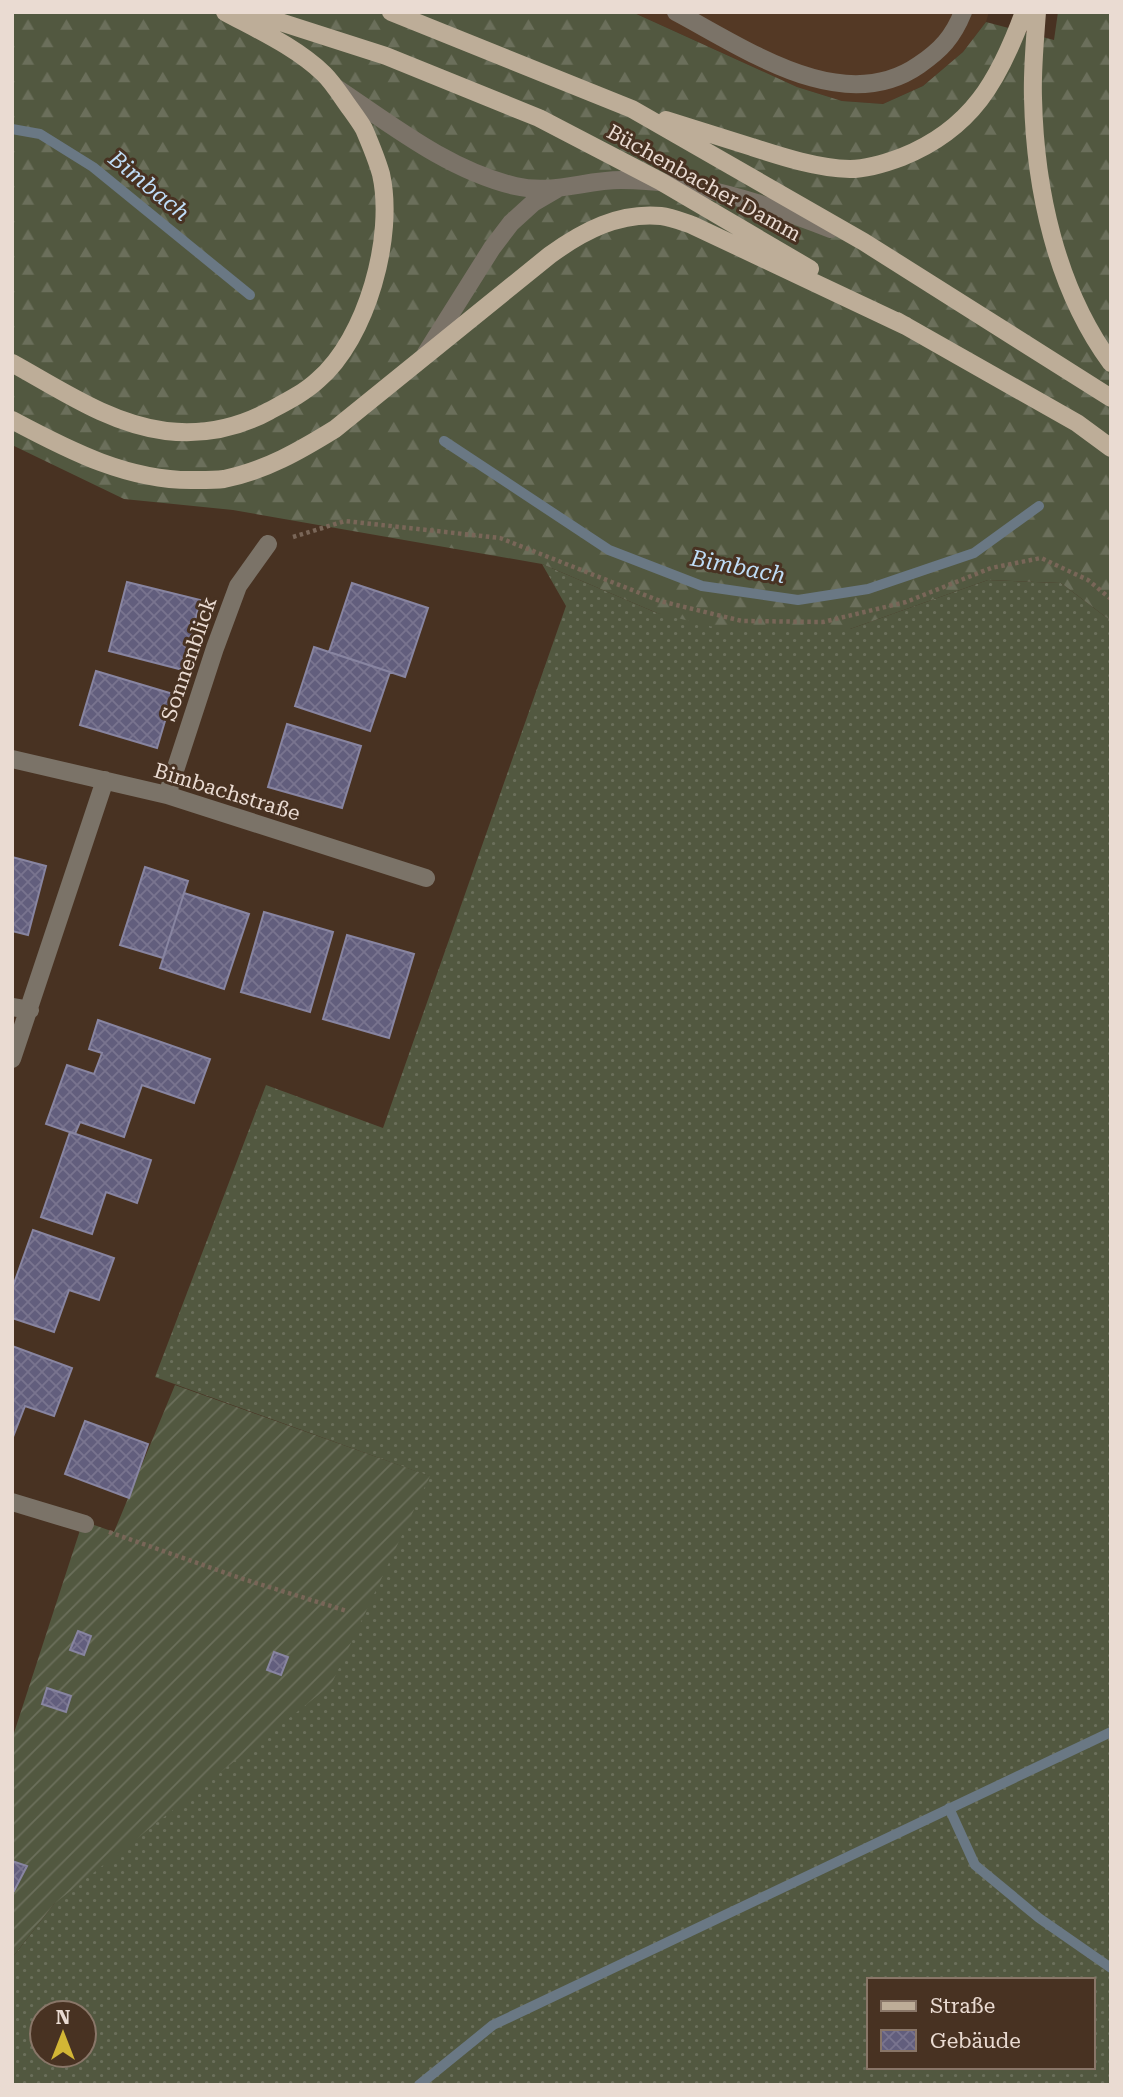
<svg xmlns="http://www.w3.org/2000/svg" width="1123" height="2097" viewBox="0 0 1123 2097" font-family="'Roboto Serif',serif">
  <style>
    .built { fill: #543925 }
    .grass { fill: url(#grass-dots); fill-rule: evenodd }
    .forest { fill: url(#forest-firs) }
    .garden { fill: url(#garden-furrows) }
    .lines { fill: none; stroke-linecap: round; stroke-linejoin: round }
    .stream { stroke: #6a7884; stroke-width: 10 }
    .building { fill: url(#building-cross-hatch); stroke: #8885a1; stroke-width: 2 }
    .path { stroke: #796658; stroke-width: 4.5; stroke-dasharray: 3.5 3.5; stroke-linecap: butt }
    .minor { stroke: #7b7368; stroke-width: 18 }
    .major { stroke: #bdad98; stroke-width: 18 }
    .labels { text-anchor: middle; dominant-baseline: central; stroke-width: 6; stroke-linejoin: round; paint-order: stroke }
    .street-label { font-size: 21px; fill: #eadbd2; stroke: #483222 }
    .water-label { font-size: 23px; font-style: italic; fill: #bfdcf6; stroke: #483222 }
  </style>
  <defs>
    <pattern id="grass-dots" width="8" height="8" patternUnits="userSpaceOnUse" patternTransform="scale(1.75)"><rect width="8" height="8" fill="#525840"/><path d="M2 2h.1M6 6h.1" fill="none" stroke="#6b6f5b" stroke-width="1.8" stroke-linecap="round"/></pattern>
    <pattern id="forest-firs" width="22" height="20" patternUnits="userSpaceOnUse" patternTransform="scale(1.75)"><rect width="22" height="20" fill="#525840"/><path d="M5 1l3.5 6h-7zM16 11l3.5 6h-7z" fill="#6b6f5b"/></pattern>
    <pattern id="garden-furrows" width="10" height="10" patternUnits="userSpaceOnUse" patternTransform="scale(1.75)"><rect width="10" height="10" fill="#525840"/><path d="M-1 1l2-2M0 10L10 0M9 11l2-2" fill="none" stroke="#6b6f5b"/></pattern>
    <pattern id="building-cross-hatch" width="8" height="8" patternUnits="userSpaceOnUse" patternTransform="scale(1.75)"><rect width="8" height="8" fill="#625e7d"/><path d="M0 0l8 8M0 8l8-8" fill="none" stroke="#79748f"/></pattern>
  </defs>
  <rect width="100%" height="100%" fill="#483222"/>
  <path class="built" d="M632,12h357l-3,10 -23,30 -40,34 -40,18 -41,-3 -45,-14z"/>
  <path class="grass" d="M542,564l115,49 193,16 138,-49 73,3 50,38v1464h-1099v-127l42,-54 375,-428 -274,-99 111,-292 117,43 183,-522zM869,1980h224v87h-224zM42,2013h42v42h-42z"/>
  <path class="forest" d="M12,12h620l165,75 45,14 41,3 40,-18 40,-34 23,-30 68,18 4,-28h53v609l-50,-38 -73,-3 -138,49 -116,3 -77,-19 -115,-49 -309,-54 -109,-11 -112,-54z"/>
  <path class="garden" d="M175,1385l255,91 -99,209 -277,219 -42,54v-219l71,-218 31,11z"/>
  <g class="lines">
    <path class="stream" d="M12,129l28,5 53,33 157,128
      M444,441l165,109 93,36 96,14 70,-11 106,-36 65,-47
      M949,1808l26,57 64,53 72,50
      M419,2085l74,-60 618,-293"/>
  </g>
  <path class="building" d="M127,582l73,18 -17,70 -74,-19z
    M352,583l76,25 -23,69 -76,-25z
    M314,647l76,25 -20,59 -75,-25z
    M96,671l77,23 -16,54 -77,-23z
    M287,724l74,22 -19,62 -74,-21z
    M12,857l34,9 -18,69 -16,-4z
    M145,867l43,14 -25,77 -43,-13z
    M184,893l65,21 -25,75 -64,-21z
    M264,912l69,20 -23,80 -69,-20z
    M347,935l67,19 -25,84 -66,-19z
    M98,1020l112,39 -16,44 -52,-18 -18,52 -44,-15 -5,12 -29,-10 21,-59 27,9 8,-21 -13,-4z
    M70,1132l81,28 -14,43 -31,-11 -14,42 -51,-17z
    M33,1230l81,28 -15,42 -30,-10 -15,42 -42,-14v-29z
    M12,1346l60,22 -18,48 -29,-10 -12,31z
    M85,1421l63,23 -19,54 -64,-24z
    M78,1631l13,5 -7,19 -14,-5z
    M274,1652l14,5 -7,18 -14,-5z
    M47,1688l24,8 -5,16 -24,-8z
    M12,1861l15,5 -13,25h-2z"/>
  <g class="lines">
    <path class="path" d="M293,537l52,-16 155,17 160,63 82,20 81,1 83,-20 85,-34 50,-10 47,22 23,19
      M109,1532l134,47 104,32"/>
    <path class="minor" d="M676,12c70,37 167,106 243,53 22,-15 34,-28 44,-53
      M335,87c57,38 113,83 180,99 38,9 69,-6 106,-6 73,0 142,23 210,49
      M426,353l66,-105 19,-25 22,-20 24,-14
      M12,759l155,36 259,83
      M167,795l48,-147 23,-62 30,-42
      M12,1007l18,3
      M12,1059l93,-279
      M12,1502l73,22"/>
    <path class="major" d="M249,12l137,44 153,62 121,63 150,88
      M391,12l241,97 232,133 247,156
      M1037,12c-2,29 -5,58 -4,86 2,91 23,190 78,265
      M666,120c28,9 57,18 86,27 31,10 65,21 98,22 17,0 36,-6 52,-12 70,-28 97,-77 122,-145
      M897,321l180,102 34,25
      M12,363c49,27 98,61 154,68 36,4 72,-3 103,-20 17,-9 35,-18 49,-31 49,-42 77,-144 63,-206 -4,-14 -11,-31 -17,-45 -4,-7 -10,-15 -15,-22 -8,-11 -15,-23 -25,-33 -28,-27 -66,-44 -99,-62
      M12,420c58,31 118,62 185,60 9,0 19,0 27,-1 41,-8 77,-29 111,-50l215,-174c33,-24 69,-43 111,-39 10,1 22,6 31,9l214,101"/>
  </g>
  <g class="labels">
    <g class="street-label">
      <text transform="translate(704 183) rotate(29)">Büchenbacher Damm</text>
      <text transform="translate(189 659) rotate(-71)">Sonnenblick</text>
      <text transform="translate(227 792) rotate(17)">Bimbachstraße</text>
    </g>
    <g class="water-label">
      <text transform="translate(149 186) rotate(39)">Bimbach</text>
      <text transform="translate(738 567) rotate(11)">Bimbach</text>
    </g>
  </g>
  <rect width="1123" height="2097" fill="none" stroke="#eadbd2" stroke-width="28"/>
  <rect x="867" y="1978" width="228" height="91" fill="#483222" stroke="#897668" stroke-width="2"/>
  <rect x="881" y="2001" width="35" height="10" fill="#bdad98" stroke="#897668" stroke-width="2"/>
  <text x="930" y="2013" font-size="21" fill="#eadbd2">Straße</text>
  <rect x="881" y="2030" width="35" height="21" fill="url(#building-cross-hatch)" stroke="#897668" stroke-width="2"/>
  <text x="930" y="2048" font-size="21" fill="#eadbd2">Gebäude</text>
  <g transform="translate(63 2034)"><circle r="33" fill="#483222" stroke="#897668" stroke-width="2"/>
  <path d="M0-5L12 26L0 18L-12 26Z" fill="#d3b635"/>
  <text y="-10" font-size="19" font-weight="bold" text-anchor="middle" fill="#eadbd2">N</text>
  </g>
</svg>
